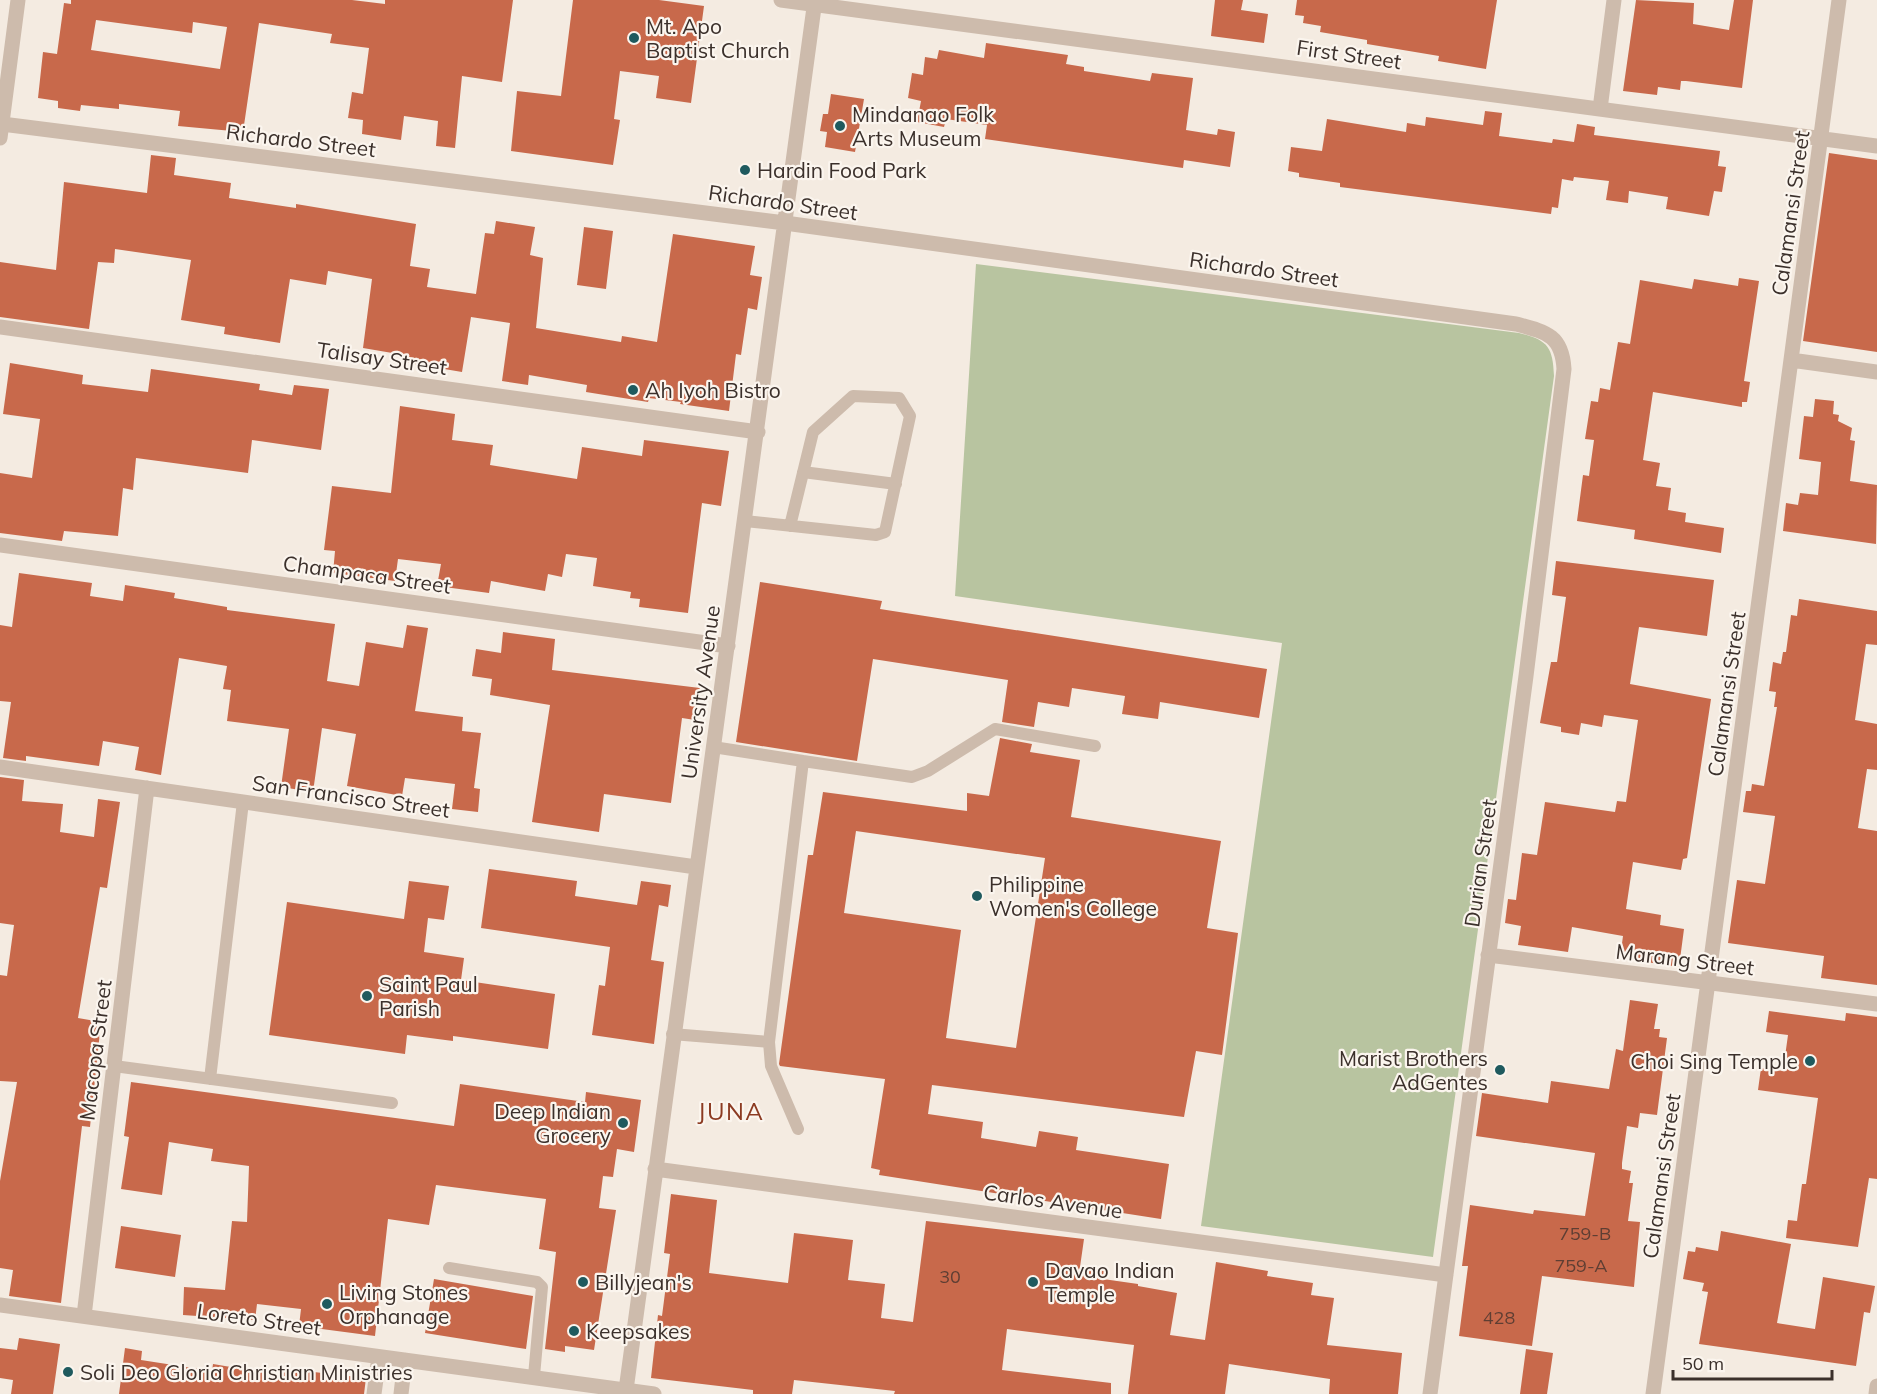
<svg xmlns="http://www.w3.org/2000/svg" width="1877" height="1394" viewBox="0 0 1877 1394" font-family="Mulish,sans-serif">
  <style>
    .green { fill: #b8c4a0 }
    .building { fill: #c8694b; fill-rule: evenodd }
    .lines { fill: none; stroke-linecap: round; stroke-linejoin: round }
    .lane { stroke: #cdbbac; stroke-width: 12 }
    .street { stroke: #cdbbac; stroke-width: 15 }
    .poi-dot { fill: #1f5a5e; stroke: #fbf5ee; stroke-width: 2 }
    .labels { text-anchor: middle; dominant-baseline: central; stroke-width: 4.5; stroke-linejoin: round; paint-order: stroke }
    .number-label { font-size: 18px; fill: #5e3e33 }
    .poi-label { font-size: 21px; fill: #3b302b; stroke: #fbf5ee; text-anchor: start }
    .street-label { font-size: 21px; fill: #3b302b; stroke: #fbf5ee }
    .quarter-label { font-size: 24px; letter-spacing: 1.5px; fill: #8c3b22; stroke: #fbf5ee }
  </style>
  <rect width="100%" height="100%" fill="#f4ebe1"/>
  <path class="green" d="M976,264l543,69c28,7 34,13 35,43l-121,881 -232,-31 81,-583 -327,-47z"/>
  <path class="building" d="M71,0h281l33,4v-4h128l-11,82 -40,-6 -7,72 -19,-2 2,-25 -34,-5 -3,24 -39,-6 1,-14 -15,-2 4,-26 11,2 6,-46 -39,-5 2,-9 -73,-11 -16,109 -65,-6 2,-15 -61,-7v5l-38,-4 -1,6 -22,-3v-7l-20,-3 5,-46 14,2 7,-51 7,1zM96,20l96,13 1,-11 34,5 -7,42 -129,-19z
    M573,0h86l45,6 -13,97 -35,-5 3,-22 -39,-5 -6,48 6,1 -7,45 -102,-14 6,-60 44,5z
    M1215,0h28l-2,10 27,4 -4,29 -53,-7z
    M1297,0h200l-11,69 -48,-8 1,-5 -72,-12v-4l-47,-8 1,-6 -18,-3 1,-7 -9,-1z
    M1636,0l58,3 -1,21 36,6 5,-30h19l-11,88 -56,-7h-5l-1,9 -22,-3 -1,8 -34,-4z
    M986,43l82,12 -2,9 18,3v4l66,10 2,-8 41,5 -7,52 31,5 1,-6 17,3 -5,35 -46,-7 -1,8 -198,-29 2,-14 -41,-6 -2,8 -27,-5 4,-21 -13,-3 4,-25 11,2 2,-18 12,2 2,-9 45,8z
    M831,94l33,5 -9,53 -30,-5 2,-15 -7,-1 3,-17h5z
    M1485,111l17,2 -3,23 53,7 1,-4 21,3 3,-18 18,3 -1,8 126,16 -2,15 8,1 -4,25 -8,-1 -5,25 -43,-7 2,-12 -39,-6 -1,12 -22,-3 3,-19 -35,-4 -1,4 -11,-2 -4,29 -6,-1 -1,7 -211,-27v-4l-41,-6v-4l-11,-2 3,-24 31,4 5,-32 79,13 1,-9 18,3 1,-9 57,8z
    M1829,153l48,7v192l-74,-11z
    M151,155l25,3 -2,17 57,8 -2,15 67,10v-4l120,20 -6,42 20,3 -3,18 49,7 9,-61 9,1 2,-13 39,6 -5,28 13,3 -7,70 85,14 1,-6 35,6 16,-108 82,12 -5,29 12,2 -5,33 -9,-2 -7,47 -5,-1 -7,57 -49,-7 1,-2 -32,-4 -1,4 -62,-10 1,-7 -58,-10 -1,10 -26,-4 8,-58 -39,-6 -9,55 -59,-10 1,-7 -41,-7 9,-69 -44,-8 -2,14 -36,-6 -10,64 -56,-9 1,-7 -44,-7 10,-60 -76,-11 -1,14 -16,-1 -9,67 -89,-12v-55l56,8 8,-88 83,11z
    M584,227l29,4 -7,58 -29,-4z
    M1739,278l20,3 -15,100 6,1 -3,20h-5v5l-89,-15 -10,68 17,3 -4,23 15,2 -3,22 18,3 -1,9 39,6 -3,25 -87,-14 1,-9 -58,-9 6,-46 6,1 5,-36 -9,-1 6,-38 7,1 2,-14 10,2 8,-48 12,2 10,-64 52,9 2,-10 44,7z
    M10,363l73,12 -1,9 66,8 3,-23 109,15 -1,6 33,5 2,-10 35,4 -8,61 -69,-10 -4,33 -112,-15 -3,32 -10,-2 -5,48 -54,-5 -2,10 -62,-8v-60l32,5 8,-59 -37,-5z
    M1815,399l19,2 -1,13 6,1 -1,6 14,7 -2,12 5,1 -5,40 27,4 -1,59 -93,-13 3,-28 12,2 2,-12 18,2 3,-33 -22,-3 5,-43 9,1z
    M400,406l55,8 -3,26 41,5 -3,20 87,14 5,-32 60,9 2,-16 85,11 -8,55 -19,-3 -14,110 -49,-6 1,-8 -10,-1 1,-6 -38,-6 4,-28 -31,-4 -4,23 -14,-3 -3,17 -54,-10 -2,12 -52,-7 4,-22 -43,-5 -3,22 -62,-8 2,-22 -11,-1 8,-64 59,7z
    M1556,561l158,19 -7,56 -68,-9 -9,57 81,15 -24,159 -4,1 -2,11 -48,-8 -7,47 35,6 -1,10 24,4 -5,38 -59,-9 3,-22 -51,-9 -4,25 -50,-7 3,-19 -16,-3 3,-24 8,1 6,-47 15,2 8,-53 70,10 2,-11 9,1 12,-82 -34,-5 -2,12 -21,-4 -2,12 -18,-3v-5l-21,-4 11,-61h6l9,-65 -14,-2z
    M19,573l73,10 -2,13 33,5 2,-16 50,8 -1,5 53,9v3l108,14 -8,57 32,5 7,-44 37,6 4,-23 21,3 -13,83 48,6 -1,14 19,2 -7,55 6,1 -2,23 -26,-3 3,-25 -50,-6 -3,18 -55,-10 9,-52 -34,-6 -9,64 -32,-5 8,-58 -62,-8 4,-31 -8,-1 4,-23 -48,-8 -18,117 -26,-5 4,-23 -36,-6 -4,25 -73,-10v5l-23,-3 8,-56 -11,-1v-76l12,2z
    M760,582l122,19 -2,8 387,60 -8,49 -99,-16 -2,17 -36,-5 3,-18 -53,-8 -3,19 -31,-5 -4,25 -32,-5 6,-42 -135,-21 -16,102 -121,-19z
    M1799,599l78,12v34l-11,-1 -11,76 22,4v46l-10,-1 -9,59 19,3v154l-56,-7 3,-22 -96,-13 9,-63 28,4 10,-68 -32,-4 3,-21h5l1,-7 12,2 13,-79h-3l2,-15 -7,-1 4,-29 8,2 2,-12h3l5,-37 6,1z
    M503,632l52,7 -3,31 148,18 -5,32 -13,-2 -11,85 -67,-9 -5,38 -67,-10 18,-117 -60,-10 2,-16 -20,-3 4,-27 25,4z
    M1000,738l32,6 -2,8 50,8 -9,57 150,24 -14,87 31,5 -16,122 -26,-4 -12,66 -252,-32 -4,29 55,8 -2,16 55,9 3,-16 39,6 -2,13 93,14 -8,55 -282,-44 1,-5 -9,-2 14,-89 -105,-13 -1,-2 29,-209h5l10,-63 144,19v-18l22,3zM856,831l189,27 -29,190 -70,-10 15,-108 -117,-17z
    M0,777l24,3 -2,21 41,3 -3,28 34,5 4,-38 22,3 -13,86 -7,-1 -22,131 23,4 -11,105 -8,-1 -21,177 -52,-7 4,-26 -13,-2v-87l17,-99 -17,-1v-106l7,1 7,-51 -14,-2z
    M489,869l88,12 -2,15 62,9 4,-24 30,4 -3,22 -9,-2 -8,55 13,2 -10,82 -62,-9 7,-50 6,1 5,-39 -129,-19z
    M409,881l40,5 -5,34 -16,-2 -4,34 40,6 -3,22 94,14 -7,55 -95,-13v5l-46,-6 -2,19 -136,-19 18,-133 117,17z
    M1630,1000l28,4 -4,25h6l-1,8 8,1 -10,77 -17,-2 -2,15 -11,-2 -5,37v6l9,2 -2,12h4l-5,38 12,1 -6,65 -92,-11 -10,70 -73,-10 9,-70h-6l8,-61 63,9 1,-4 51,6 10,-63 -119,-17 6,-43 66,10 3,-22 58,8 7,-40 7,2z
    M1769,1011l76,10 1,-8 31,4v162l-8,-1 -11,69 -72,-9 2,-18 9,1 5,-37h4l12,-86 -60,-8 3,-22 22,3 5,-36 -22,-3z
    M131,1082l323,44 6,-42 125,18 1,-10 55,8 -7,52 -17,-3 -4,28 -10,-1 -4,32 17,2 -22,140 -29,-4v6l-20,-3 11,-97 -17,-3 7,-50 -110,-14 -7,40 -41,-6 -13,117 -76,-10 2,-17 -44,-5 -2,16 -72,-5 1,-28 41,3 7,-69 15,1 2,-56 -38,-5 2,-12 -44,-7 -7,53 -41,-6 8,-52 -5,-1z
    M671,1194l46,6 -8,73 79,10 6,-50 59,7 -5,40 37,4 -4,34 32,4 13,-101 158,18 -4,28 24,3 -1,9 35,5v2l39,7 -7,42 35,5 11,-78 52,9 -1,5 46,7 -2,12 23,3 -7,47 75,8 -4,41h-69l1,-15 -101,-15 -4,30h-97l6,-49 -127,-16 -5,41 109,13v11h-217l1,-3 -101,-11 -2,14h-39v-4l-102,-12 7,-63 4,1 8,-62 -6,-1z
    M121,1226l60,9 -6,42 -60,-9z
    M1721,1231l70,13 -14,79 38,6 8,-52 52,9 -5,27 -6,-1 -8,54 -157,-22 9,-52 -6,-1 2,-8 -21,-4 5,-28 7,1 1,-5 22,4z
    M434,1279l99,17 -7,53 -101,-16z
    M19,1338l41,6 -7,50h-42l2,-14 -13,-2v-30l17,2z
    M125,1348l17,3 -1,9 71,11 1,-7 65,11 1,-7 87,10 -2,16h-245z
    M1526,1349l27,4 -6,41h-27z"/>
  <g class="lines">
    <path class="lane" d="M803,472l93,12
      M745,521l131,14 9,-3 25,-116 -11,-18 -46,-2 -40,36 -23,94
      M713,747l90,14 -34,281 2,24 27,63
      M803,761l109,16 16,-6 67,-42 100,17
      M672,1034l97,8
      M114,1066l278,37
      M210,1079l33,-277
      M449,1268l88,14 5,5 -8,89"/>
    <path class="street" d="M781,0l1096,146
      M1600,109l14,-109
      M2,124l783,99 731,101c30,8 46,11 48,45l-38,307 -96,718
      M0,138l18,-138
      M0,327l758,105
      M1791,360l86,12
      M0,545l728,101
      M0,767l696,100
      M1488,955l389,49
      M655,1169l791,106
      M0,1305l654,89
      M84,1316l63,-528
      M626,1390l189,-1390
      M374,1394l5,-37
      M401,1394l4,-34
      M1653,1394l186,-1394
      M1876,1394l1,-8"/>
  </g>
  <g class="poi-dot">
    <circle cx="634" cy="38" r="6"/>
    <circle cx="840" cy="126" r="6"/>
    <circle cx="745" cy="170" r="6"/>
    <circle cx="633" cy="390" r="6"/>
    <circle cx="977" cy="896" r="6"/>
    <circle cx="367" cy="996" r="6"/>
    <circle cx="1810" cy="1061" r="6"/>
    <circle cx="1500" cy="1070" r="6"/>
    <circle cx="623" cy="1123" r="6"/>
    <circle cx="583" cy="1282" r="6"/>
    <circle cx="1033" cy="1282" r="6"/>
    <circle cx="327" cy="1304" r="6"/>
    <circle cx="574" cy="1331" r="6"/>
    <circle cx="68" cy="1372" r="6"/>
  </g>
  <g class="labels">
    <g class="number-label">
      <text x="1585" y="1233">759-B</text>
      <text x="1581" y="1265">759-A</text>
      <text x="950" y="1276">30</text>
      <text x="1499" y="1317">428</text>
    </g>
    <g class="poi-label">
      <text x="646" y="26">Mt. Apo<tspan x="646" dy="24">Baptist Church</tspan></text>
      <text x="852" y="114">Mindanao Folk<tspan x="852" dy="24">Arts Museum</tspan></text>
      <text x="757" y="170">Hardin Food Park</text>
      <text x="645" y="390">Ah Iyoh Bistro</text>
      <text x="989" y="884">Philippine<tspan x="989" dy="24">Women's College</tspan></text>
      <text x="379" y="984">Saint Paul<tspan x="379" dy="24">Parish</tspan></text>
      <text x="1488" y="1058" text-anchor="end">Marist Brothers<tspan x="1488" dy="24">AdGentes</tspan></text>
      <text x="1798" y="1061" text-anchor="end">Choi Sing Temple</text>
      <text x="611" y="1111" text-anchor="end">Deep Indian<tspan x="611" dy="24">Grocery</tspan></text>
      <text x="1045" y="1270">Davao Indian<tspan x="1045" dy="24">Temple</tspan></text>
      <text x="595" y="1282">Billyjean's</text>
      <text x="339" y="1292">Living Stones<tspan x="339" dy="24">Orphanage</tspan></text>
      <text x="586" y="1331">Keepsakes</text>
      <text x="80" y="1372">Soli Deo Gloria Christian Ministries</text>
    </g>
    <g class="street-label">
      <text transform="translate(1349 54) rotate(8)">First Street</text>
      <text transform="translate(301 140) rotate(7)">Richardo Street</text>
      <text transform="translate(783 202) rotate(8)">Richardo Street</text>
      <text transform="translate(1790 213) rotate(-82)">Calamansi Street</text>
      <text transform="translate(1264 269) rotate(8)">Richardo Street</text>
      <text transform="translate(382 358) rotate(8)">Talisay Street</text>
      <text transform="translate(367 574) rotate(8)">Champaca Street</text>
      <text transform="translate(700 692) rotate(-82)">University Avenue</text>
      <text transform="translate(1726 694) rotate(-82)">Calamansi Street</text>
      <text transform="translate(351 796) rotate(8)">San Francisco Street</text>
      <text transform="translate(1480 863) rotate(-82)">Durian Street</text>
      <text transform="translate(1685 959) rotate(7)">Marang Street</text>
      <text transform="translate(95 1050) rotate(-83)">Macopa Street</text>
      <text transform="translate(1661 1176) rotate(-82)">Calamansi Street</text>
      <text transform="translate(1053 1201) rotate(8)">Carlos Avenue</text>
      <text transform="translate(259 1319) rotate(8)">Loreto Street</text>
    </g>
    <g class="quarter-label">
      <text x="731" y="1111">JUNA</text>
    </g>
  </g>
  <path d="M1673 1370v9h159v-9" fill="none" stroke="#3b302b" stroke-width="3"/>
  <text x="1682" y="1370" font-size="18" fill="#3b302b" stroke="#fbf5ee" stroke-width="4.5" paint-order="stroke">50 m</text>
</svg>
